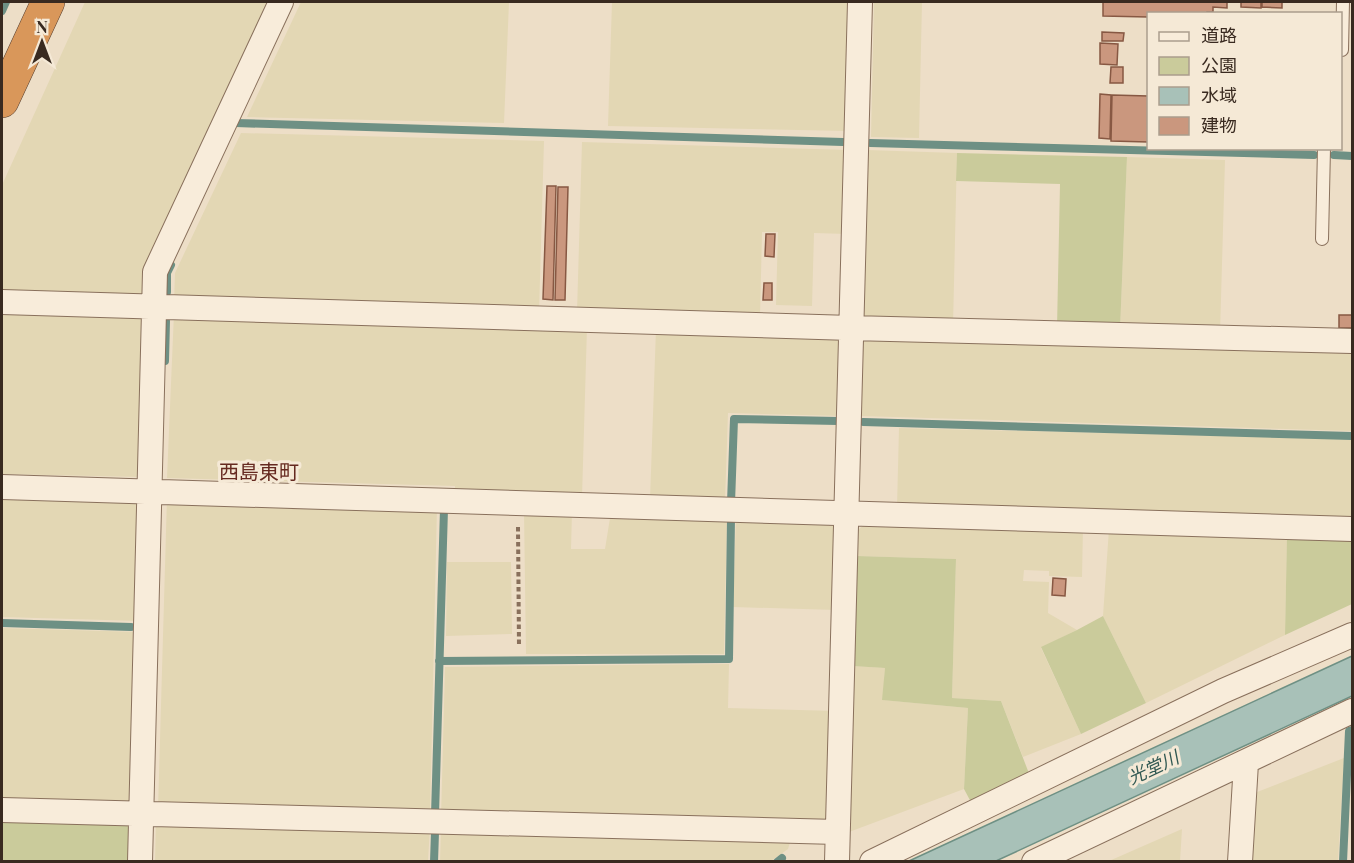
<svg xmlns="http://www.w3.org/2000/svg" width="1354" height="863" viewBox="0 0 1354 863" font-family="'Playfair Display','Noto Sans JP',serif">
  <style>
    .farmland { fill: #e3d7b4 }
    .green { fill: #cacb9b }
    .water { fill: #a8c1b8; stroke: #6e9084; stroke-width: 1.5 }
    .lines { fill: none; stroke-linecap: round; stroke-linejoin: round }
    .stream { stroke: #6e9084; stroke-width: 8 }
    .building { fill: #ca977e; stroke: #875843; stroke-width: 1.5 }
    .lane-casing { stroke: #89705c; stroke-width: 14 }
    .street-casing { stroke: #89705c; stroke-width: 26 }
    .highway-casing { stroke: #573f30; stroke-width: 34 }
    .path { stroke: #89705c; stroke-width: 4; stroke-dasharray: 4.5 3; stroke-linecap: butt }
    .lane { stroke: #f8ecda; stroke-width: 12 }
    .street { stroke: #f8ecda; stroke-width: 24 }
    .highway { stroke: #d9975a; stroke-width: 33 }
    .labels { text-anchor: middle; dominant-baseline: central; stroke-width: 6; stroke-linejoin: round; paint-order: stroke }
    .water-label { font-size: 18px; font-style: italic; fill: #305852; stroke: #f5e9d6 }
    .quarter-label { font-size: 20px; fill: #652920; stroke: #f5e9d6 }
  </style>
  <rect width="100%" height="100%" fill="#eddec7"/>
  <path class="farmland" d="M85,2h188l-126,292 -7,8 -138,-4v-113z
    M301,2h208l-5,121 -257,-6z
    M612,2h240l-4,129 -240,-5z
    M874,2h48l-3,136 -48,-1z
    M241,133l303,8 -5,172 -365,-10 1,-30z
    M582,142l267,8 -2,84 -33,-1 -2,73 -36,-1 2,-73h-16l-2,86 -183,-5z
    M867,150l90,3 -4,173 -91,-8z
    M1127,157l98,3 -5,173 -100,-3z
    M2,312l139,4 6,6 -5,155 -140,-3z
    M174,313l413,14 -5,170 -127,-3v-8l-288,-8z
    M656,329l181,5 8,10 -2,72 -115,-3 -3,88 -75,-1z
    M871,333l481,13v85l-492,-15 1,-73z
    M899,428l453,11v83l-455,-15z
    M2,492l140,8 -2,121 -138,-4z
    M167,497l270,9 -7,310 -272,-6z
    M524,511h48l-1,38h34l6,-37 116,2 -3,140h-198z
    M736,517l95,2 9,10 -4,81 -103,-3z
    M866,523l217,4 -1,50 -33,-1v-5l-25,-1 -1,11 26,1 -1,31 29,17 -36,18 40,86 -58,23 -22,-56 -49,-3 4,-139 -99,-3 1,-26z
    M1109,529l178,5 -2,101 -139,68 -43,-87z
    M447,562h64l1,72 -66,2z
    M2,628l137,4 -4,166 -10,9 -123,-3z
    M729,664l-1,44 108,3 -4,108 -11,8 -380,-10 4,-150z
    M852,666l33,2 -2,32 85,8 -4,81 -115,43z
    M1344,758l-6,103 -90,1 4,-68z
    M156,820l274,7 -2,34 -273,1z
    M441,827l350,12 -3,10 -17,12 -331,1z
    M1182,829l-2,32h-71z"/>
  <path class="green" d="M957,153l170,4 -7,173 -63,-2 3,-144 -104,-3z
    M1287,534l65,1v69l-67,31z
    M857,556l99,3 -4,139 49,3 29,75 -58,28 -8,-15 4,-81 -86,-8 3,-32 -33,-2z
    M1103,616l43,87 -65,31 -40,-87 36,-17z
    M2,817l121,3 9,9 -1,32 -129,1z"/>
  <path class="water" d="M1352,656v40l-356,165h-87z"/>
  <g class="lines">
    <path class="stream" d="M2,11l4,-9
      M236,123l607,19
      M870,143l444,12
      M1334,155l18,1
      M167,292v-19l4,-8
      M165,361l1,-40
      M863,422l489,14
      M731,503l3,-84 104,2
      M2,623l129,4
      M439,661l290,-2 2,-141
      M435,815l9,-306
      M434,862l1,-30
      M777,862l5,-4
      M1343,862l6,-131 3,-1"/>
  </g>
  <path class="building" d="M1103,2h124v6l-14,-1v5h-6v2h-59v3l-45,-1z
    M1241,2h20v6l-20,-1z
    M1262,2h20v6l-20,-1z
    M1102,32l22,1 -1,8h-21z
    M1100,43l18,1 -1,21 -17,-1z
    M1111,67h12v16h-13z
    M1100,94l11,1 -1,44 -11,-1z
    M1112,95l36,1v46l-37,-1z
    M547,186h9l-3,114 -10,-1z
    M558,187h10l-3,113h-10z
    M766,234h9l-1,23 -9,-1z
    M764,283h8v17h-9z
    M1339,315h13v13h-13z
    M1053,578l13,1 -1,17 -13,-1z"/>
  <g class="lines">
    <defs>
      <path id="lane" d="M1340,50h2l1,-48
        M1322,239l2,-91"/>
      <path id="street" d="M2,302l849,26 501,13
        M2,487l1350,42
        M2,810l835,22
        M140,862l15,-590 126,-270
        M837,862l23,-860
        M872,862l351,-171 129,-56
        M1034,862l318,-151
        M1240,862l6,-99"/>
      <path id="highway" d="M2,101l46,-99"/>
    </defs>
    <use href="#lane" class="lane-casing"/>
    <use href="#street" class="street-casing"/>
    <use href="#highway" class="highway-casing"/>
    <path class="path" d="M518,527l1,120"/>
    <use href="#lane" class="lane"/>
    <use href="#street" class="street"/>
    <use href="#highway" class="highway"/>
  </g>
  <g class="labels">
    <g class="water-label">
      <text transform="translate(1153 767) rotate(-25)">光堂川</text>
    </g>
    <g class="quarter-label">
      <text x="259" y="470">西島東町</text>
    </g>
  </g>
  <rect width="1354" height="863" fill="none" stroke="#392a20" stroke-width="6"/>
  <rect x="1147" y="12" width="195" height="138" fill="#f5e9d6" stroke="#aa9d8d" stroke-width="1.5"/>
  <rect x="1159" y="32" width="30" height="9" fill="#f8ecda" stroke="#aa9d8d" stroke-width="1.5"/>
  <text x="1201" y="42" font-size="18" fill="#392a20">道路</text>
  <rect x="1159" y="57" width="30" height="18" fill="#cacb9b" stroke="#aa9d8d" stroke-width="1.5"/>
  <text x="1201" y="72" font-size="18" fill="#392a20">公園</text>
  <rect x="1159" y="87" width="30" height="18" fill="#a8c1b8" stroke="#aa9d8d" stroke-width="1.5"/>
  <text x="1201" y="102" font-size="18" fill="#392a20">水域</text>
  <rect x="1159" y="117" width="30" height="18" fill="#ca977e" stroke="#aa9d8d" stroke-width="1.5"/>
  <text x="1201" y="132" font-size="18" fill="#392a20">建物</text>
  <g transform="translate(42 42)" stroke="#f5e9d6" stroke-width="4.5" paint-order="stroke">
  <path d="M0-4.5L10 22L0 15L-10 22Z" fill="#392a20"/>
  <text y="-9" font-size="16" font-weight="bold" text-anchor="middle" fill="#392a20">N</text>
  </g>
</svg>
